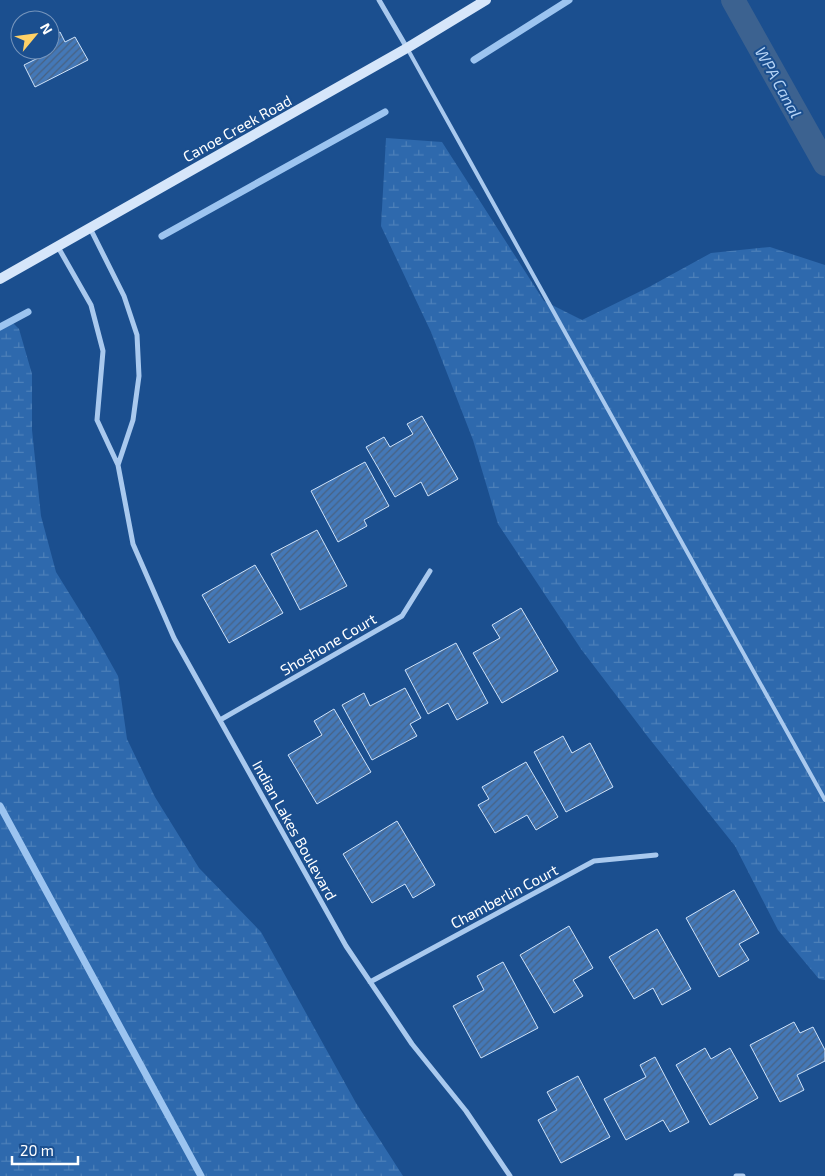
<svg xmlns="http://www.w3.org/2000/svg" width="825" height="1176" viewBox="0 0 825 1176" font-family="'Exo 2',sans-serif">
  <style>
    .wetland { fill: url(#wetland-marsh) }
    .lines { fill: none; stroke-linecap: round; stroke-linejoin: round }
    .stream { stroke: #9cc4f0; stroke-width: 7 }
    .canal { stroke: #3c6290; stroke-width: 24 }
    .building { fill: url(#building-hatch); stroke: #cfe3fa }
    .lane { stroke: #a9c9ee; stroke-width: 4 }
    .street { stroke: #a9c9ee; stroke-width: 5 }
    .secondary { stroke: #d6e6fa; stroke-width: 10 }
    .labels { text-anchor: middle; dominant-baseline: central; stroke-width: 4; stroke-linejoin: round; paint-order: stroke }
    .street-label { font-size: 15px; fill: #fff; stroke: #1b4f8f }
    .water-label { font-size: 16px; font-style: italic; fill: #b5d3f5; stroke: #1b4f8f }
  </style>
  <defs>
    <pattern id="wetland-marsh" width="20" height="14" patternUnits="userSpaceOnUse" patternTransform="scale(1.25)"><rect width="20" height="14" fill="#2e69ad"/><path d="M1 5h8M5 5V1M11 12h8M15 12V8" fill="none" stroke="#4d80b9"/></pattern>
    <pattern id="building-hatch" width="6" height="6" patternUnits="userSpaceOnUse" patternTransform="scale(1.25)"><rect width="6" height="6" fill="#4478b7"/><path d="M-1 1l2-2M0 6l6-6M5 7l2-2" fill="none" stroke="#486282"/></pattern>
  </defs>
  <rect width="100%" height="100%" fill="#1b4f8f"/>
  <path class="wetland" d="M386,138l56,4 102,159 38,19 67,-33 62,-34 59,-6 55,18v715l-6,-1 -41,-49 -43,-84 -87,-109 -67,-88 -83,-125 -25,-84 -42,-108 -50,-106z
    M11,321l8,8 13,45v56l9,86 15,56 39,63 23,41 9,63 28,58 44,71 62,64 95,171 47,73h-403v-849z"/>
  <g class="lines">
    <path class="stream" d="M474,60l95,-60
      M162,236l223,-124
      M0,327l28,-15
      M0,806l201,370"/>
    <path class="canal" d="M733,0l92,164"/>
  </g>
  <path class="building" d="M60,32l5,10 10,-5 13,23 -53,27 -11,-22 20,-10 -3,-5h9v-13z
    M422,416l36,63 -30,17 -7,-14 -26,15 -29,-50 18,-10 6,10 23,-13 -6,-10z
    M365,462l24,44 -25,14 3,6 -29,16 -27,-51z
    M317,530l30,56 -47,24 -29,-56z
    M255,565l28,48 -54,30 -27,-48z
    M521,608l37,63 -56,32 -29,-50 27,-15 -8,-13z
    M456,643l32,60 -31,17 -9,-17 -20,11 -23,-44z
    M405,688l16,30 -11,6 7,12 -45,24 -30,-55 22,-12 6,13z
    M334,709l37,63 -54,32 -29,-49 34,-20 -8,-14z
    M563,736l9,17 18,-10 23,44 -47,25 -32,-60z
    M526,762l32,55 -22,13 -9,-15 -32,18 -17,-28 11,-6 -7,-12z
    M397,821l38,64 -22,13 -8,-14 -33,19 -29,-49z
    M734,890l25,43 -20,11 10,16 -30,17 -33,-59z
    M569,926l24,42 -20,12 10,16 -29,17 -34,-58z
    M657,929l34,60 -29,16 -9,-17 -19,11 -25,-42z
    M503,962l35,66 -57,30 -28,-52 31,-16 -7,-14z
    M794,1022l6,11 13,-6 12,23v11l-28,14 7,15 -24,12 -30,-57z
    M705,1048l6,11 19,-11 28,50 -48,27 -34,-60z
    M655,1057l34,65 -19,10 -7,-12 -37,20 -22,-41 42,-22 -6,-12z
    M578,1076l32,61 -49,26 -23,-43 19,-10 -10,-18z"/>
  <g class="lines">
    <path class="lane" d="M407,48l418,752"/>
    <path class="street" d="M379,0l28,48
      M90,228l34,68 13,39 2,41 -6,44 -15,45
      M58,247l33,58 12,46 -6,69 21,45 15,79 41,94 172,308 66,98 54,67 44,65
      M220,720l182,-104 28,-45
      M370,982l224,-121 62,-6
      M736,1176h7"/>
    <path class="secondary" d="M0,279l407,-231 79,-48"/>
  </g>
  <g class="labels">
    <g class="street-label">
      <text transform="translate(237 128) rotate(-29)">Canoe Creek Road</text>
      <text transform="translate(328 644) rotate(-30)">Shoshone Court</text>
      <text transform="translate(295 830) rotate(61)">Indian Lakes Boulevard</text>
      <text transform="translate(504 896) rotate(-28)">Chamberlin Court</text>
    </g>
    <g class="water-label">
      <text transform="translate(779 82) rotate(61)">WPA Canal</text>
    </g>
  </g>
  <g transform="translate(35 35) rotate(61)"><circle r="24" fill="#1b4f8f" stroke="#7695bc"/>
  <path d="M0-4L9 19L0 12L-9 19Z" fill="#ffd166"/>
  <text y="-8" font-size="14" font-weight="bold" text-anchor="middle" fill="#ffffff">N</text>
  </g>
  <path d="M12 1156v8h66v-8" fill="none" stroke="#ffffff" stroke-width="2.5"/>
  <text x="20" y="1156" font-size="15" fill="#ffffff" stroke="#1b4f8f" stroke-width="4" paint-order="stroke">20 m</text>
</svg>
